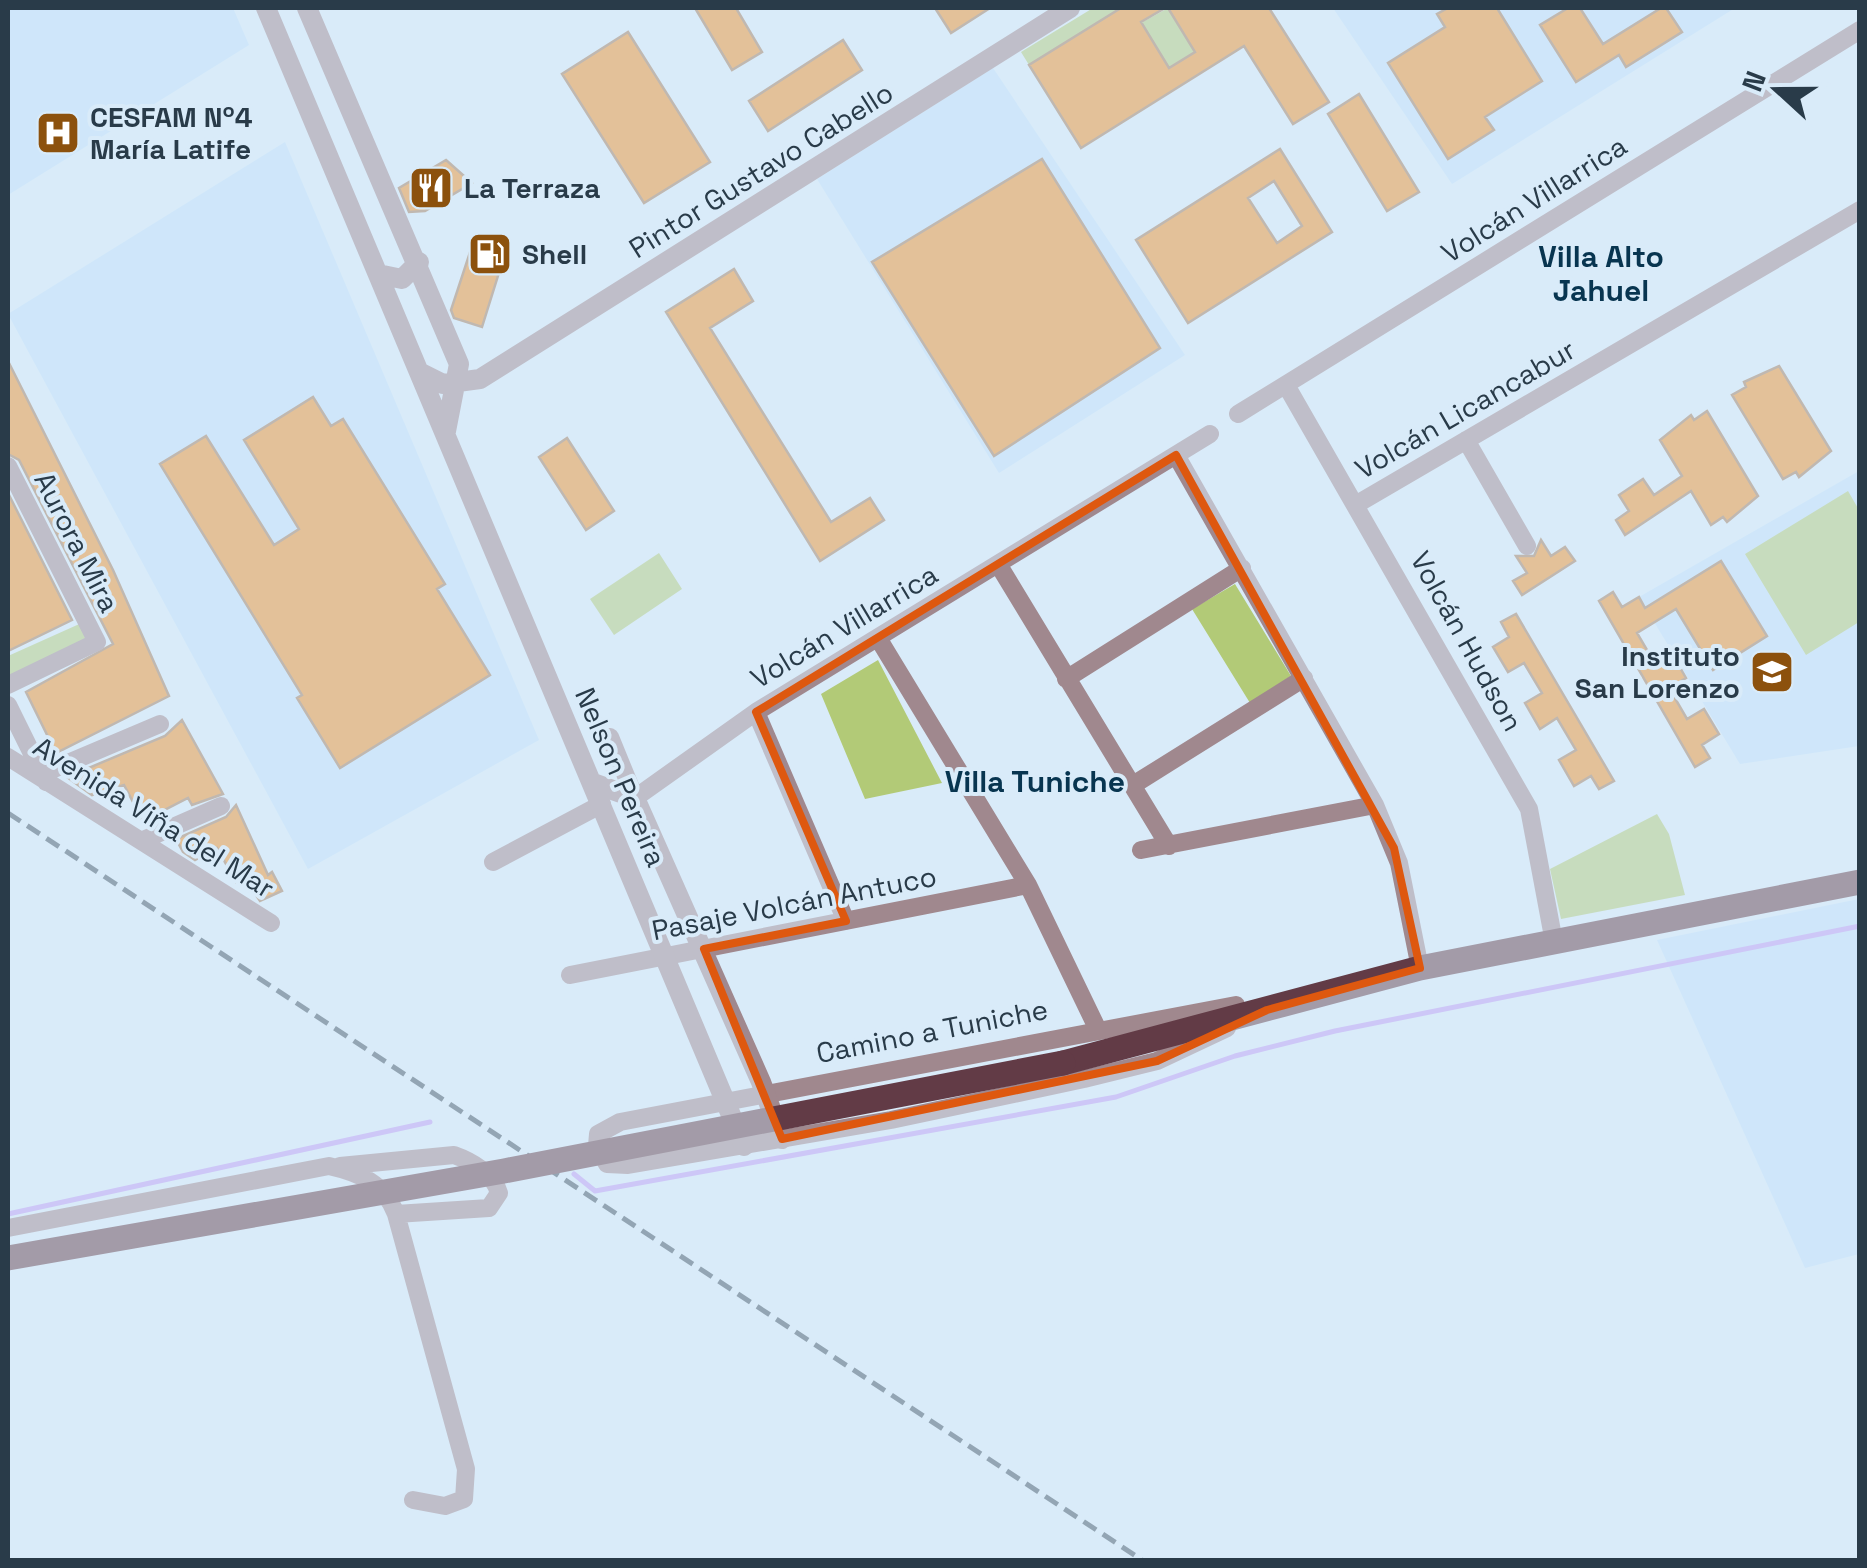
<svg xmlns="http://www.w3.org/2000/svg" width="1867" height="1568" viewBox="0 0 1867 1568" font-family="'Space Grotesk',sans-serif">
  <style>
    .built { fill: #c3e1fa }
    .green { fill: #b2ca77 }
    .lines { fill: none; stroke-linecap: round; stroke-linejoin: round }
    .stream { stroke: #bf9bf3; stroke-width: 5 }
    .building { fill: #f08f24; stroke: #a27b59; stroke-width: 2.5; fill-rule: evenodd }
    .minor { stroke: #a0888e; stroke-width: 18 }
    .tertiary { stroke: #a0888e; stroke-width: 20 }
    .primary { stroke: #623b46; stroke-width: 25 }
    .rail { stroke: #3f515f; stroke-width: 5; stroke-dasharray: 15 8; stroke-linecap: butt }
    .primary-bridge { stroke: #623b46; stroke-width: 25 }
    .marked { fill: none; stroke: #de580f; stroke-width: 8; stroke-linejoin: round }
    .labels { text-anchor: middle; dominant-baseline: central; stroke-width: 8; stroke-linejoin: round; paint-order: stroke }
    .poi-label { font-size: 28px; font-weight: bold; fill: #293b49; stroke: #d9ebf9; text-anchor: start }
    .street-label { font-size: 28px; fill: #293b49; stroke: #d9ebf9 }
    .neighbourhood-label { font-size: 30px; font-weight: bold; fill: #083550; stroke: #d9ebf9 }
  </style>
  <rect width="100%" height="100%" fill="#d9ebf9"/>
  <path class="built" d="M8,8h225l16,37 -241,150z
    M1333,8h402l-283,176z
    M993,68l192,287 -186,118 -182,-294z
    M285,142l254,598 -231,129 -300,-555z
    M1859,471v275l-119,18 -101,-167z
    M1859,899v355l-54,14 -148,-328z"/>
  <path class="green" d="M1093,8h28l-92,57 -8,-13z
    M1168,8l27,44 -26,16 -28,-45z
    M1848,491l11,19v112l-53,33 -61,-101z
    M659,553l23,36 -68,46 -24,-36z
    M1235,584l56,92 -41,27 -58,-94z
    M86,621l11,21 -89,43v-29z
    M878,660l64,123 -77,16 -44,-105z
    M1657,814l12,20 16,61 -124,24 -11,-50z"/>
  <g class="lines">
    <path class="stream" d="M574,1174l21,17 521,-94 119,-41 100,-25 525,-105
      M8,1214l422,-92"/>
  </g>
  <path class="building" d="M695,8h41l26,44 -30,18z
    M935,8h55l-39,25z
    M1121,8h44l-24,14 28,46 26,-16 -27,-44h101l60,94 -36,22 -49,-78 -163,102 -52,-83z
    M1448,8h49l45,73 -57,36 9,13 -46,29 -60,-96 57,-36 -8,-13z
    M1568,8h12l23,36 58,-36h5l16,24 -56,35 -7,-12 -43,27 -36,-57z
    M628,32l82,130 -66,41 -82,-129z
    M843,40l19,30 -94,61 -19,-30z
    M1359,94l60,98 -32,19 -59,-97z
    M1280,149l52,83 -144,91 -52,-83zM1274,181l28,45 -25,17 -29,-45z
    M1042,159l118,189 -166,108 -122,-194z
    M446,160l26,23 -47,28 -16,1 -10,-24z
    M475,237l32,10 -25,80 -28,-9 -3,-8z
    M734,269l19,32 -43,27 121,194 39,-24 14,22 -64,41 -154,-249z
    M8,361l105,209 56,126 -113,57 -30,-61 87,-48 -94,-184 -11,-6z
    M1779,366l52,85 -32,26 -3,-5 -13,7 -51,-84 14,-8 -2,-5z
    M313,397l18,29 12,-7 102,165 -8,5 53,86 -150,93 -43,-70 5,-3 -142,-231 46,-28 68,109 25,-16 -55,-89z
    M1707,411l51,85 -31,26 -4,-5 -12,8 -20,-34 -66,44 -9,-15 13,-9 -10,-16 24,-16 11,16 28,-19 -22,-36 31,-25 3,5z
    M567,438l47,73 -28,19 -47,-73z
    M8,493l64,127 -64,31z
    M1541,540l10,16 14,-9 10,14 -53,34 -9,-14 14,-8 -11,-17h18z
    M1721,561l46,75 -54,34 -37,-61 -39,24 17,29 17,-10 15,26 -17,10 18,31 17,-10 15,25 -17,11 8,13 -15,9 -96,-166 14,-9 9,15 17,-10 6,11z
    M1516,614l98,167 -15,8 -8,-13 -17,10 -15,-26 17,-10 -19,-32 -17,11 -15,-26 17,-10 -18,-30 -16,9 -15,-25 16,-10 -8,-15z
    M182,720l41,74 -31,11 -4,-7 -45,23 -19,-36 -32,10 -25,-18 98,-41z
    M236,805l32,70 4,-3 10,19 -22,10 -16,-23 -8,4 -19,-34 -22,12 -12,-8 -7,-13 50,-22z"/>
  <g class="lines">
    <path class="minor" d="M1286,385l243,424 25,133
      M1238,414l622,-384
      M1466,440l61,106
      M1176,455l199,350 24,58 21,105
      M8,466l89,176 -89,43
      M1357,504l503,-294
      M998,564l171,282
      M878,638l150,247 70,145
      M1066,679l176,-111
      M8,705l38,77
      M756,712l90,209
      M610,737l25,61 121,-86 454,-278
      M8,757l263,166
      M42,774l118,-50
      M1133,785l171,-107
      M141,841l80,-35
      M1141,850l234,-45
      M493,862l109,-58
      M570,975l458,-90
      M1227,1028l-70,33 -73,18 -193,41 -263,45 -21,-1 -10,-18 1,-12 22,-12 616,-117
      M340,1166l114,-11c17,6 40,19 45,38l-10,15 -93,6
      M8,1228l321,-62c31,7 55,17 67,48l70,255 -2,30 -19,7 -32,-6"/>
    <path class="tertiary" d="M266,8l478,1138
      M307,8l152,356 -13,67
      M378,274l24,5 17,-17
      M421,373l22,11 37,-5 590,-371
      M593,783l42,15 126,284 21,57"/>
    <path class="primary" d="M1063,1063l357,-95 440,-86"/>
    <path class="rail" d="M8,813l1134,747"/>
    <path class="primary-bridge" d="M8,1258l496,-87 559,-108"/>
  </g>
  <path d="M0 0H1867V1568H0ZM1176,455l218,393 26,120 -153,42 -110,51 -375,78 -78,-190 142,-28 -90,-209z" fill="#d9ebf9" fill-opacity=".55" fill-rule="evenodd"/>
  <path class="marked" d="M1176,455l218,393 26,120 -153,42 -110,51 -375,78 -78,-190 142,-28 -90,-209z"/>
  <defs>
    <symbol id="hospital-square" viewBox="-11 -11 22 22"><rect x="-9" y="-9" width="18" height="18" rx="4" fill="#8c510d" stroke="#d9ebf9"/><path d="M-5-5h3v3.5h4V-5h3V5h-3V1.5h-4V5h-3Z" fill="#fff"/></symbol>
    <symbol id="restaurant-square" viewBox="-11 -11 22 22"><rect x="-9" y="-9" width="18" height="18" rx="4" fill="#8c510d" stroke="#d9ebf9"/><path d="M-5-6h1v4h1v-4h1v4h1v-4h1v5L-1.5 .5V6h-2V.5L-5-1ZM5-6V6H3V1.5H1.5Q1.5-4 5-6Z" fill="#fff"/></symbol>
    <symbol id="fuel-square" viewBox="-11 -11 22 22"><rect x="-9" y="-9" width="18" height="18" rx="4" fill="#8c510d" stroke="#d9ebf9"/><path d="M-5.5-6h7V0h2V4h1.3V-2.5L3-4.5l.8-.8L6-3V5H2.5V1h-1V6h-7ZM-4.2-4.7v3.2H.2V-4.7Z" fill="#fff"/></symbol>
    <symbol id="school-square" viewBox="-11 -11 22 22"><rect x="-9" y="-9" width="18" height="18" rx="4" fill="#8c510d" stroke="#d9ebf9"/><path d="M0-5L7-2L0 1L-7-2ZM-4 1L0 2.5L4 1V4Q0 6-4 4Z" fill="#fff"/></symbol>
  </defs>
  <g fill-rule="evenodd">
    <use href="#hospital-square" x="33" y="108" width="50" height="50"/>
    <use href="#restaurant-square" x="406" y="163" width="50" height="50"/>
    <use href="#fuel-square" x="465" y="229" width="50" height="50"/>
    <use href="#school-square" x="1747" y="647" width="50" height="50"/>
  </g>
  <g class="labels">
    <g class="poi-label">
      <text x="90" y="117">CESFAM Nº4<tspan x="90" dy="32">María Latife</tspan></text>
      <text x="464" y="188">La Terraza</text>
      <text x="522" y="254">Shell</text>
      <text x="1740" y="656" text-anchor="end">Instituto<tspan x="1740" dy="32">San Lorenzo</tspan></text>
    </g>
    <g class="street-label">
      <text transform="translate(761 170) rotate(-32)">Pintor Gustavo Cabello</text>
      <text transform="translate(1534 199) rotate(-32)">Volcán Villarrica</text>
      <text transform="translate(1465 409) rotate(-30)">Volcán Licancabur</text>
      <text transform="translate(77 542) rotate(63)">Aurora Mira</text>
      <text transform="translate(844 626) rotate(-31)">Volcán Villarrica</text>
      <text transform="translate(1467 641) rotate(61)">Volcán Hudson</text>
      <text transform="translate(621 777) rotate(67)">Nelson Pereira</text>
      <text transform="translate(154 817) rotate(32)">Avenida Viña del Mar</text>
      <text transform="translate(794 903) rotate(-11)">Pasaje Volcán Antuco</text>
      <text transform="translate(932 1031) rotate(-11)">Camino a Tuniche</text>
    </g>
    <g class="neighbourhood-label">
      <text x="1601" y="256">Villa Alto<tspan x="1601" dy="34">Jahuel</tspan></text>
      <text x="1035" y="781">Villa Tuniche</text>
    </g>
  </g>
  <rect width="1867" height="1568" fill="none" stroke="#293b49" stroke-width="20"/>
  <g transform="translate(1777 90) rotate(291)" stroke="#d9ebf9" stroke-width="8" paint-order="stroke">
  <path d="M0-8L18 38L0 25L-18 38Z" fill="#293b49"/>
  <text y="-15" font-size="28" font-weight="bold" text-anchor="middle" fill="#293b49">N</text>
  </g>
</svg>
